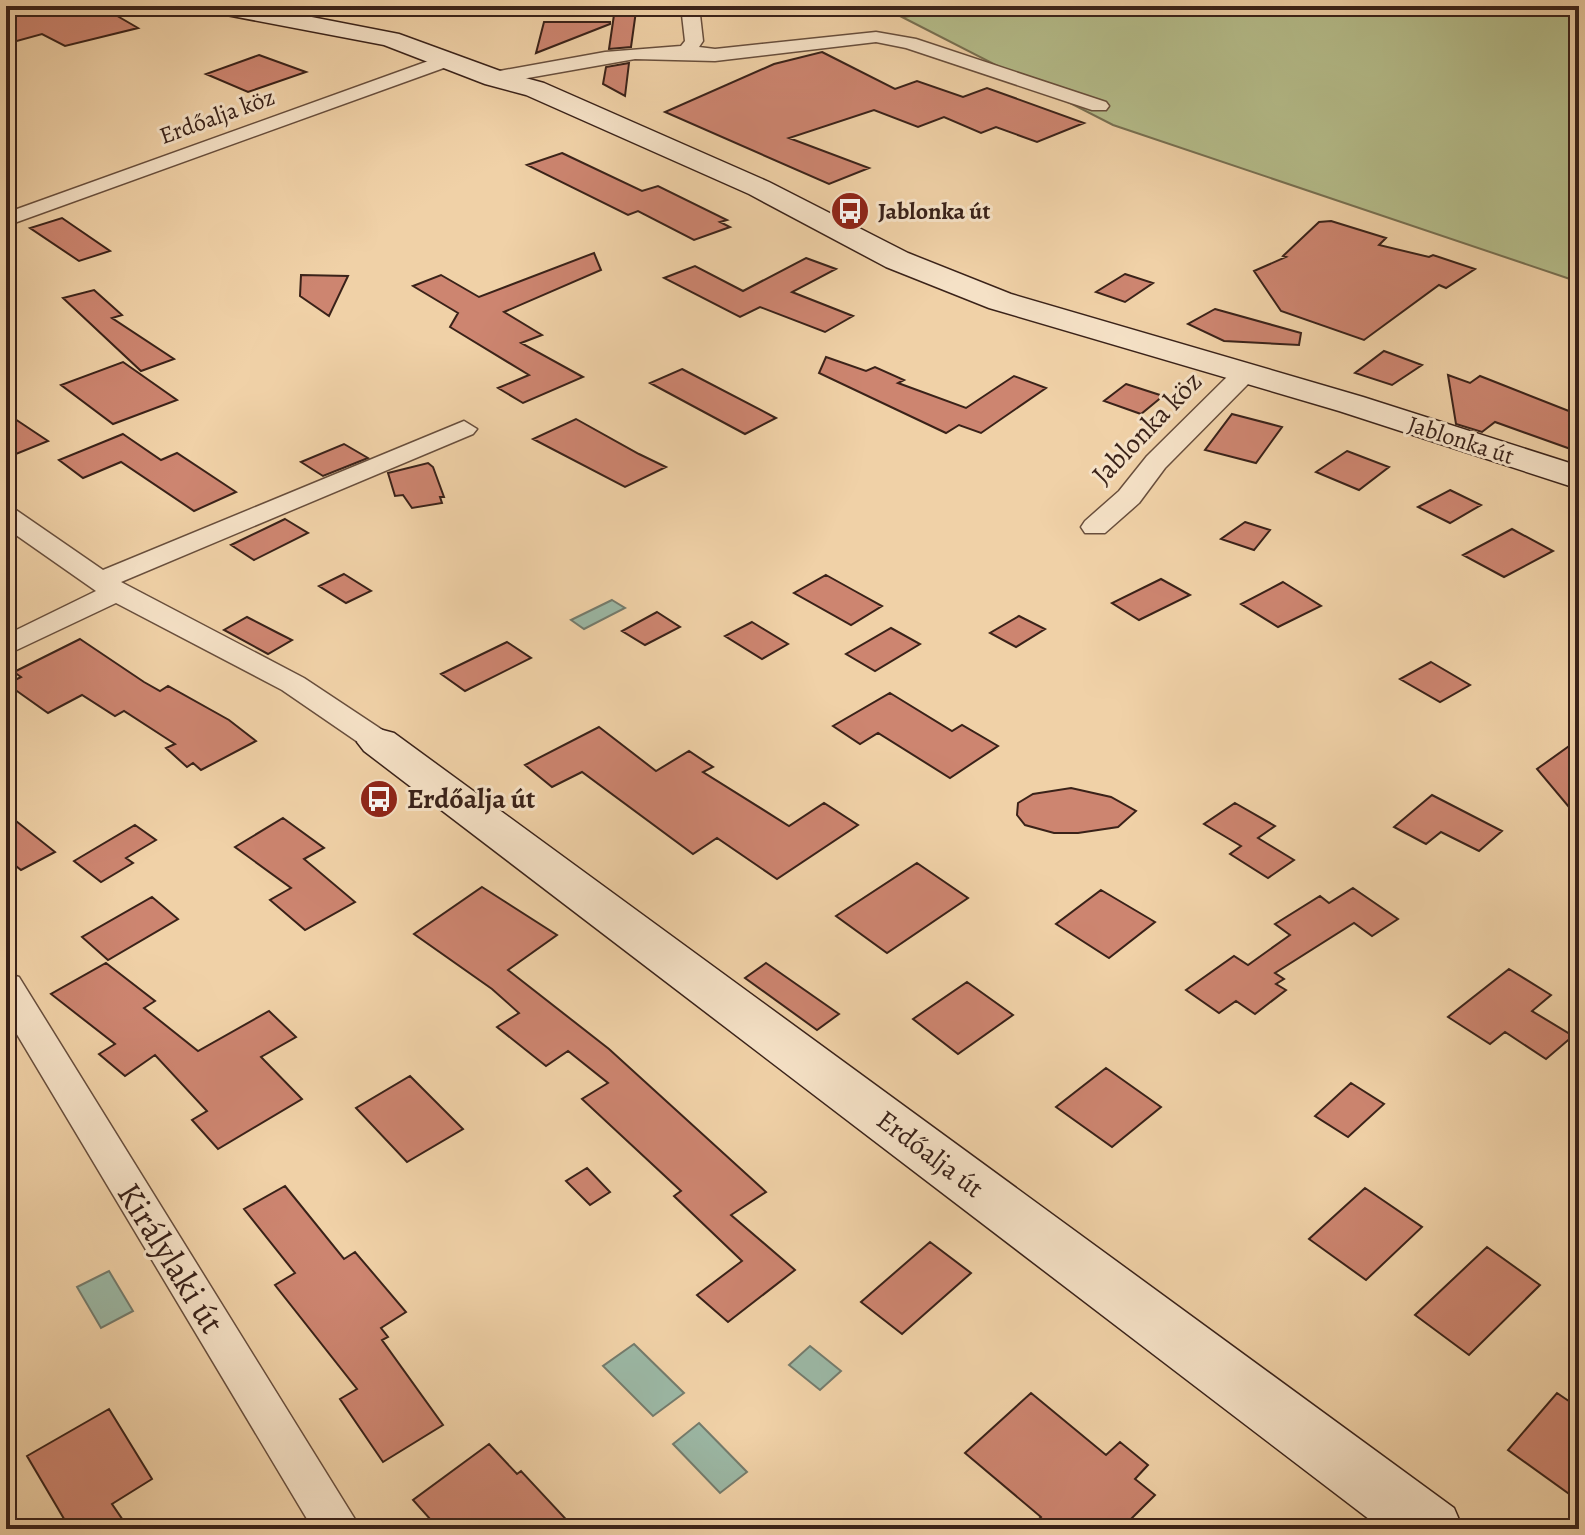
<svg xmlns="http://www.w3.org/2000/svg" width="1585" height="1535" viewBox="0 0 1585 1535" font-family="Alegreya,serif">
  <style>
    .green { fill: #b5bd8b; stroke: #787052; stroke-width: 2 }
    .water { fill: #9bb7a4; stroke: #747b6c; stroke-width: 2 }
    .building { fill: #cd8570; stroke: #3a2219; stroke-width: 2 }
    .lines { fill: none; stroke-linecap: round; stroke-linejoin: round }
    .street-casing { stroke: #684e3c; stroke-width: 3 }
    .secondary-casing { stroke: #3a2219; stroke-width: 3 }
    .street { fill: #f5e1c6; fill-rule: evenodd }
    .secondary { fill: #f5e1c6; fill-rule: evenodd }
    .labels { text-anchor: middle; dominant-baseline: central; stroke-width: 6; stroke-linejoin: round; paint-order: stroke }
    .far-street-label { font-size: 24px; fill: #3a2219; stroke: #f5e1c6 }
    .far-poi-label { font-size: 24px; font-weight: bold; fill: #3a2219; stroke: #f5e1c6; text-anchor: start }
    .street-label { font-size: 28px; fill: #3a2219; stroke: #f5e1c6 }
    .poi-label { font-size: 28px; font-weight: bold; fill: #3a2219; stroke: #f5e1c6; text-anchor: start }
    .near-street-label { font-size: 34px; fill: #3a2219; stroke: #f5e1c6 }
  </style>
  <rect width="100%" height="100%" fill="#f0d1a7"/>
  <filter id="stains"><feTurbulence type="fractalNoise" baseFrequency=".0025" numOctaves="4"/><feColorMatrix values="0 0 0 0 .2 0 0 0 0 .09 0 0 0 0 .02 0 0 0 .5 -.17"/></filter>
  <radialGradient id="worn" r=".72"><stop offset=".6" stop-color="#630" stop-opacity="0"/><stop offset="1" stop-color="#630" stop-opacity=".3"/></radialGradient>
  <path class="green" d="M998,6h581v276l-466,-157 -211,-108z"/>
  <path class="water" d="M612,600l13,8 -41,21 -13,-9z
    M109,1271l24,40 -32,17 -24,-41z
    M634,1344l50,49 -31,23 -50,-50z
    M810,1346l31,25 -21,19 -31,-25z
    M699,1423l48,49 -27,21 -47,-49z"/>
  <path class="building" d="M6,6h94l38,22 -73,18 -23,-12 -36,10z
    M615,8l21,3 -5,36 -22,2z
    M544,22h66v2l-74,29z
    M822,52l73,37 22,-8 46,16 24,-9 97,35 -47,19 -41,-15 -15,6 -37,-16 -26,10 -44,-17 -85,28 80,30 -40,16 -164,-72 109,-48z
    M259,55l47,17 -58,20 -42,-18z
    M629,63l-4,33 -22,-12 3,-17z
    M562,153l80,38 16,-5 69,34 -7,2 10,5 -36,13 -56,-29 -10,4 -101,-50z
    M62,218l48,33 -31,10 -49,-33z
    M1331,221l55,17 -7,7 50,12 4,-2 42,14 -29,19 -7,-3 -75,55 -83,-29 -27,-40 32,-14 -3,-1 36,-34z
    M594,253l7,17 -97,42 38,23 -21,8 62,34 -60,26 -25,-15 31,-13 -79,-48 8,-14 -45,-27 28,-11 38,22z
    M806,258l30,11 -44,23 61,24 -28,16 -65,-25 -20,10 -76,-39 31,-12 48,25z
    M1125,274l28,9 -28,19 -29,-10z
    M301,275l47,1 -19,40 -29,-20z
    M94,290l28,25 -10,3 62,41 -33,12 -78,-73z
    M1215,309l86,24 -2,12 -75,-4 -36,-17z
    M1384,351l38,14 -30,20 -37,-12z
    M826,357l40,14 9,-4 29,13 -6,3 68,25 48,-32 32,12 -65,45 -22,-8 -13,8 -127,-60z
    M123,362l54,38 -64,24 -52,-39z
    M682,369l94,49 -31,16 -95,-51z
    M1448,375l22,8 10,-7 99,39v37l-84,-30 -13,10 -26,-8z
    M1126,384l37,12 -22,18 -37,-13z
    M6,413l42,28 -42,17z
    M1232,414l50,13 -26,36 -51,-13z
    M576,419l63,35 27,13 -41,20 -92,-48z
    M123,434l38,26 16,-7 59,39 -42,19 -73,-49 -38,16 -24,-18z
    M344,444l24,14 -45,18 -22,-14z
    M1347,451l42,16 -30,23 -43,-18z
    M428,463l5,4 11,30h-4l2,6 -30,5 -9,-13 -8,1 -7,-23z
    M1450,490l31,15 -31,18 -32,-16z
    M285,519l23,14 -54,27 -23,-15z
    M1245,522l25,8 -16,20 -33,-11z
    M1512,529l41,22 -49,26 -41,-22z
    M344,574l27,17 -25,12 -27,-17z
    M826,575l27,15 29,16 -31,19 -57,-32z
    M1161,579l29,16 -51,25 -27,-17z
    M1283,582l38,24 -43,21 -37,-23z
    M657,612l23,15 -35,18 -23,-14z
    M1019,616l26,13 -29,18 -26,-14z
    M247,617l31,16 14,7 -24,14 -44,-24z
    M752,622l36,22 -26,15 -37,-23z
    M891,628l29,16 -45,27 -29,-17z
    M80,639l64,43 16,9 8,-5 61,34 27,21 -55,29 -8,-7 -6,4 -21,-19 9,-4 -51,-33 -9,5 -33,-21 -34,18 -41,-29 14,-7 -7,-5z
    M507,642l24,16 -66,33 -24,-17z
    M1431,662l39,23 -30,17 -40,-23z
    M890,693l62,38 10,-6 36,21 -48,32 -72,-45 -18,11 -27,-18z
    M599,727l57,44 33,-20 24,16 -10,5 86,54 35,-23 34,22 -81,54 -60,-41 -24,16 -111,-82 -30,15 -27,-22z
    M1579,739v80l-42,-50z
    M1071,788l40,9 25,14 -18,16 -40,6h-24l-29,-8 -8,-10 1,-12 15,-9z
    M1432,795l70,36 -23,20 -38,-19 -15,12 -32,-17z
    M1235,803l40,23 -17,12 36,22 -26,18 -38,-24 11,-8 -37,-22z
    M6,813l49,39 -34,18 -15,-12z
    M283,818l41,30 -20,11 51,43 -50,28 -35,-30 21,-12 -56,-41z
    M135,825l21,15 -30,18 7,5 -32,19 -27,-21z
    M917,863l51,35 -81,55 -51,-37z
    M482,887l75,48 -49,35 101,79 157,143 -35,23 64,55 -67,52 -31,-27 45,-34 -68,-65 7,-5 -99,-92 26,-16 -40,-32 -22,15 -49,-39 22,-14 -27,-24 -78,-55z
    M1353,888l45,31 -26,17 -18,-13 -79,50 9,6 -8,5 10,6 -31,24 -19,-13 -17,12 -33,-23 48,-34 14,9 42,-30 -15,-11 45,-28 9,7z
    M1101,890l54,32 -46,36 -53,-34z
    M152,897l26,22 -70,41 -26,-23z
    M106,963l49,38 -11,7 54,43 71,-40 27,26 -35,20 41,42 -84,50 -26,-29 15,-9 -52,-56 -30,21 -26,-22 16,-10 -64,-50z
    M766,963l73,51 -22,16 -72,-52z
    M1509,969l42,26 -19,16 41,25 -27,23 -41,-27 -15,12 -42,-27z
    M967,982l46,33 -55,39 -45,-35z
    M1106,1068l55,39 -49,40 -56,-40z
    M410,1076l53,53 -56,33 -51,-54z
    M1351,1083l33,21 -36,33 -33,-21z
    M587,1168l23,24 -20,13 -24,-24z
    M285,1186l59,73 11,-7 51,60 -25,16 7,9 -6,3 61,85 -60,37 -43,-63 17,-10 -82,-104 20,-12 -51,-64z
    M1365,1188l57,39 -56,53 -57,-41z
    M930,1242l41,31 -69,61 -41,-32z
    M1487,1247l53,38 -71,70 -54,-40z
    M1031,1393l75,62 14,-13 28,23 -13,14 20,16 -34,34h-92l12,-12 -76,-64z
    M1557,1393l22,15v93l-71,-51z
    M109,1409l43,70 -40,25 17,25h-59l-43,-73z
    M489,1444l28,30 4,-3 54,58h-136l-26,-29z"/>
  <g class="lines">
    <defs>
      <path id="street" d="M681,6h18l4,35 -4,6 16,2 161,-17 40,7 190,63 3,4 -3,4h-14l-186,-62 -30,-6 -161,19 -80,-2 -141,25 -9,-6 9,-6 111,-20 76,-6 4,-5z
        M445,55l9,6 -2,4 -446,161v-13z
        M1245,366l9,2 3,5 -3,5 -89,90 -26,35 -34,30h-20l-4,-6 4,-6 34,-30 28,-35 89,-88z
        M464,421l13,8 -4,5 -352,148 183,96 86,57 5,7 -5,7 -11,3 -11,-3 -86,-59 -166,-87 -110,52v-20l90,-44 -90,-63v-20l10,2 87,60z
        M6,973l13,4 342,552h-48l-307,-513z"/>
      <path id="secondary" d="M204,6h51l144,28 104,38 41,11 225,99 139,71 103,41 352,103 216,69v23l-240,-78 -350,-103 -103,-41 -137,-73 -223,-99 -41,-11 -101,-39 -168,-32z
        M379,729l15,4 1060,775 9,21h-81l-1018,-778 -7,-9 7,-9z"/>
    </defs>
    <use href="#street" class="street-casing"/>
    <use href="#secondary" class="secondary-casing"/>
    <use href="#street" class="street"/>
    <use href="#secondary" class="secondary"/>
  </g>
  <defs>
    <symbol id="bus-disc" viewBox="-11 -11 22 22"><circle r="9.5" fill="#8f2418" stroke="#f5e1c6"/><path d="M-5-6H5V4H4V6H2V4H-2V6H-4V4H-5ZM-3.5-4V0h7V-4ZM-3.5 1.2v1.5H-2V1.2ZM2 1.2v1.5H3.5V1.2Z" fill="#fff"/></symbol>
  </defs>
  <g fill-rule="evenodd">
    <use href="#bus-disc" x="828" y="189" width="44" height="44"/>
    <use href="#bus-disc" x="357" y="777" width="44" height="44"/>
  </g>
  <g class="labels">
    <g class="far-street-label">
      <text transform="translate(217 116) rotate(-20)">Erdőalja köz</text>
      <text transform="translate(1461 440) rotate(18)">Jablonka út</text>
    </g>
    <g class="far-poi-label">
      <text x="878" y="211">Jablonka út</text>
    </g>
    <g class="street-label">
      <text transform="translate(1147 428) rotate(-46)">Jablonka köz</text>
      <text transform="translate(930 1154) rotate(37)">Erdőalja út</text>
    </g>
    <g class="poi-label">
      <text x="407" y="799">Erdőalja út</text>
    </g>
    <g class="near-street-label">
      <text transform="translate(171 1258) rotate(58)">Királylaki út</text>
    </g>
  </g>
  <rect width="1585" height="1535" fill="none" stroke="#f0d1a7" stroke-width="32"/>
  <rect x="8" y="8" width="1569" height="1519" fill="none" stroke="#3a2219" stroke-width="4"/>
  <rect x="16" y="16" width="1553" height="1503" fill="none" stroke="#3a2219" stroke-width="2"/>
  <rect width="100%" height="100%" filter="url(#stains)"/>
  <rect width="100%" height="100%" fill="url(#worn)"/>
</svg>
